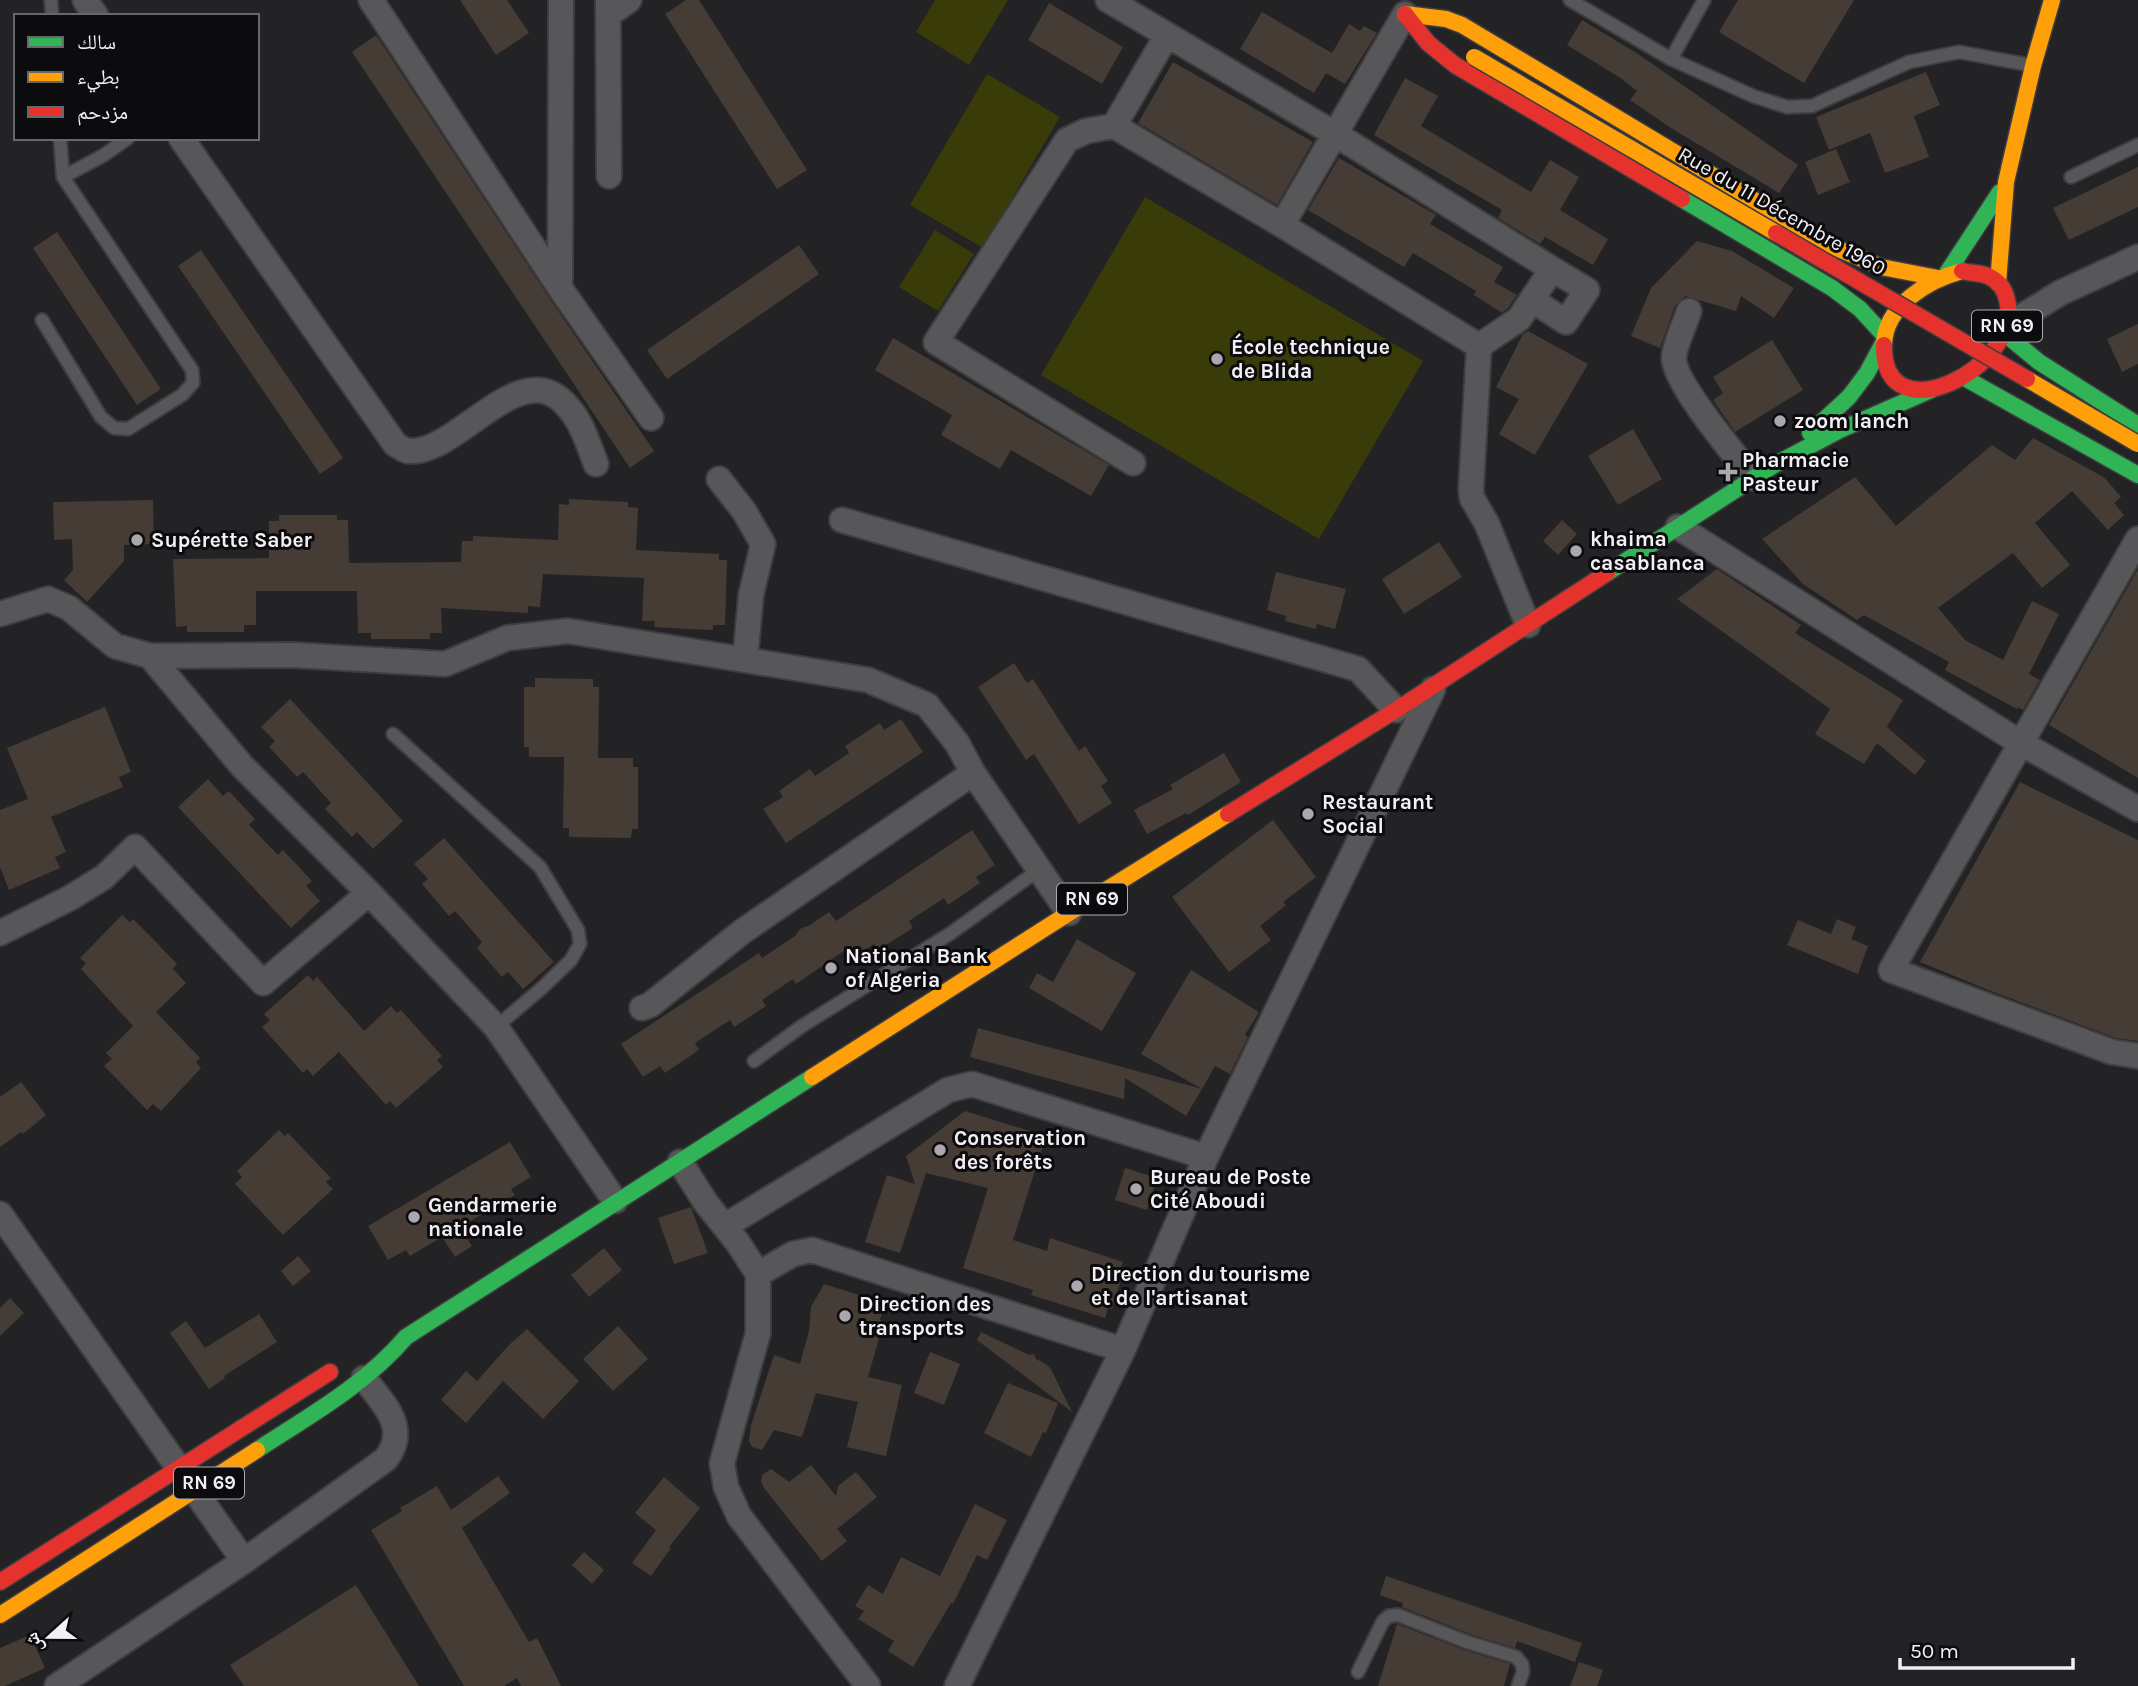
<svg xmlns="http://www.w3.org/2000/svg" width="2138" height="1686" viewBox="0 0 2138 1686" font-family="Karla,'Noto Naskh Arabic',sans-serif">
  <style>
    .green { fill: #393c08 }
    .building { fill: #453c36 }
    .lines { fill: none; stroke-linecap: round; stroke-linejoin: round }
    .lane-casing { stroke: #3e3d40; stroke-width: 16 }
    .street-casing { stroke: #3e3d40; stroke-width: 28 }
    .fast-casing { stroke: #3e3d40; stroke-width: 19 }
    .slow-casing { stroke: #3e3d40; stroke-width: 19 }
    .jam-casing { stroke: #3e3d40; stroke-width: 19 }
    .lane { stroke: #575659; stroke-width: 12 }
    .street { stroke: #575659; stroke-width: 24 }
    .fast { stroke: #30b455; stroke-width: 16 }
    .slow { stroke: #ff9f0a; stroke-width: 16 }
    .jam { stroke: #e5322d; stroke-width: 16 }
    .slow-bridge-casing { stroke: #3e3d40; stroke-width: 19; stroke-linecap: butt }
    .jam-bridge-casing { stroke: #3e3d40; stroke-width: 19; stroke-linecap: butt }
    .slow-bridge { stroke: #ff9f0a; stroke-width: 16 }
    .jam-bridge { stroke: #e5322d; stroke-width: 16 }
    .poi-dot { fill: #aaa8ac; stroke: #0c0b0d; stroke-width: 2.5 }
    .labels { text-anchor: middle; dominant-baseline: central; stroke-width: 6; stroke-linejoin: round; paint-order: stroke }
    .shield { fill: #0c0b0d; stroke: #adabaf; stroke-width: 2 }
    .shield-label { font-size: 19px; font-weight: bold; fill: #f2f0f4 }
    .street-label { font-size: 21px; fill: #f2f0f4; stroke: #0c0b0d }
    .poi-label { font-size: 21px; font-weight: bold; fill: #f2f0f4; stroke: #0c0b0d; text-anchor: start }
  </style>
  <rect width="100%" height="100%" fill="#232225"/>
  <path class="green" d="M935,0h73l-39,65 -53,-33z
    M987,74l73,43 -77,131 -73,-43z
    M1145,197l278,164 -104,178 -278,-164z
    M935,230l39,24 -36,57 -39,-24z"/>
  <path class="building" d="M460,0h47l22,33 -33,22z
    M686,0h13l108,170 -30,19 -112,-175z
    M1738,0h116l-50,83 -85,-51z
    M1049,3l74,44 -21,37 -74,-44z
    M1262,12l70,41 17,-29 11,7 4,-5 13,7 -32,51 -19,-11 -12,20 -74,-44z
    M1582,20l56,34 160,111 -19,28 -108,-65 -41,-28 7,-9 -15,-12 -55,-34z
    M376,35l172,261 106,155 -24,17 -278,-416z
    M1173,62l140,80 -36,63 -139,-82z
    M1926,72l14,33 -26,11 15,41 -44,16 -15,-40 -41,17 -13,-33z
    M1405,78l33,18 -17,30 110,66 19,-32 29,17 -19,33 48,29 -15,26 -48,-28 -5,7 -42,-26 4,-8 -128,-75z
    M1836,149l14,33 -32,13 -13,-33z
    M1339,158l97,57 -6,9 73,43 -9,15 23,13 -9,13 -6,5 -28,-18 2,-4 -63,-38 -9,14 -96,-57z
    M2138,167v40l-69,33 -16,-32z
    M57,232l104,157 -24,16 -104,-157z
    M1697,241l35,10 62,37 -20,30 -33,-22 -5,15 -51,-15 -10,10 -15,42 -29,-12 20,-48z
    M799,245l20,29 -152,105 -20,-29z
    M201,250l142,208 -23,16 -142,-208z
    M2138,324v40l-16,8 -15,-33z
    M1528,331l60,33 -53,91 -36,-21 20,-35 -23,-12 27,-53z
    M893,338l216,127 -18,31 -80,-46 -11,19 -59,-34 11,-20 -77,-45z
    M1772,340l31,50 -68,42 -22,-32 10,-7 -10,-16z
    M1633,429l29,50 -44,26 -30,-49z
    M2033,438l72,40 16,19 -7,6 10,12 -16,15 -36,-39 -37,32 35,42 -28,23 -29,-35 -75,55 27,32 38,20 29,-59 27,13 -30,60 11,6 -17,30 -5,-3 -1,2 -72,-39 4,-8 -85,-47 -7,5 -54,-36 -41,-45 93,-62 41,49 96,-81 23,15z
    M569,499l59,3v5l10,1 -2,42 83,4v6h8l-2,65h-12v5l-25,-1 -34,-2 1,-6h-13l2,-43 -101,-4 -3,33 -12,-1v7l-87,-5 1,25h-12v6h-59v-6h-13l-1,-42h-101v34h-12v7h-57v-6l-11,1 -3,-68 96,-1v-37h10v-6h58v5h11l1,43 112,-1 1,-21h11v-5l85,4 1,-36 10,1z
    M153,500l1,44 -30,1v16l-37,41 -23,-22 9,-10 -1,-31 -18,1 -1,-38z
    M1562,520l15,14 -19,21 -15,-14z
    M1439,542l23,35 -58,37 -22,-35z
    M1717,569l84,56 -6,8 108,67 -16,27 39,34 -11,14 -38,-32 -13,21 -49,-30 15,-25 -153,-110z
    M2138,569v209l-89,-53z
    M1276,572l70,17 -11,40 -18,-5 -1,5 -31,-8 1,-5 -19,-6z
    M1014,663l13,20 6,-4 46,72 6,-5 23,35 -7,5 11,17 -33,21 -45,-70 -8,6 -48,-73z
    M535,678l58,1v8h6l-1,71h35v9h5v62h-6l-1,9 -62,-1v-9h-6l1,-71h-35v-10h-5v-60h11z
    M290,699l113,122 -30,28 -16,-17 -5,5 -27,-28 6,-6 -28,-31 -6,5 -28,-30 6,-6 -14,-14z
    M105,707l26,65 -12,5 4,10 -72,30 15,35 -11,5 5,11 -51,22 -9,-23v-57l28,-11 -21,-51z
    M901,719l22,33 -137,91 -23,-34 20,-12 -4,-6 31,-22 5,7 34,-23 -4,-7 35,-23 4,7z
    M1224,753l17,29 -53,33 -2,-2 -39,21 -13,-24 39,-21 -3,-4z
    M208,779l15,17 6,-5 26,28 -6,6 29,30 5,-5 29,31 -6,5 14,15 -29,27 -113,-121z
    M2020,782l118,58v201l-22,-3 -125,-47 -71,-29z
    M1273,820l43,57 -33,25 3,3 -26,21 11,14 -42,32 -57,-75z
    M972,830l23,35 -19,12 4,6 -32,22 -4,-7 -35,23 4,7 -35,22 -4,-6 -17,11 -6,-9 -55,38 -3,-5 -31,21 4,6 -32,21 -4,-7 -35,23 4,7 -34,23 -5,-7 -17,11 -22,-33 138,-91 3,5 33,-22 5,-7 10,-4 19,-13 7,9z
    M444,838l110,124 -31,27 -15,-17 -6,5 -25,-29 5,-6 -27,-31 -6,5 -27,-32 6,-5 -14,-15z
    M122,915l8,7 3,-3 19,19 25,26 -4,5 13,14 -30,29 44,46 -4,4 5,6 -40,43 -8,-7 -6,6 -43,-44 8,-7 -6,-6 27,-27 -52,-57 5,-6 -6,-5z
    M1837,919l19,8 -5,12 17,7 -10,28 -71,-29 11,-25 33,14z
    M1077,939l59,34 -34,58 -73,-43 8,-15 16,9z
    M1191,970l68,42 -14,23 3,2 -18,37 -15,-8 -13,23 -61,-35z
    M308,975l5,6 4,-4 47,54 27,-25 6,7 4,-3 41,46 -5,4 6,7 -47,41 -6,-7 -4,4 -47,-53 -26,24 -6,-7 -4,4 -41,-46 8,-7 -6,-6z
    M978,1028l148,40 76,21 -16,27 -61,-38 -1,21 -154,-42z
    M21,1082l25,33 -23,19 -2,-2 -21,15v-50z
    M965,1111l74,23 -2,6 7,2 -31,98 34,11 3,-13 73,24 -4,11 4,1 -11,35 -4,-1 -3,10 -74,-23 2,-5 -70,-22 25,-80 -62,-15 -26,80 -35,-11 22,-67 28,9 -9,-28z
    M279,1130l6,6 3,-3 43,45 -5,4 7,7 -50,46 -48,-51 7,-7 -5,-6z
    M510,1142l21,35 -20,12 4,6 -55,32 12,19 -17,11 -13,-20 -32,19 -4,-6 -18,10 -20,-34z
    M1125,1168l32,10 -10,32 -32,-10z
    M691,1207l17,46 -34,11 -16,-46z
    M604,1248l18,22 -33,27 -18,-22z
    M298,1256l13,15 -18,15 -12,-15z
    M824,1284l61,19 -5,17 4,1 -16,56 34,8 -16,71 -39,-9 11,-45 -42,-9 -14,44 -28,-7 -12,20 -10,-3 -3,-6 2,-16 23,-70 26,9 9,-33 2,-24z
    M10,1298l14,15 -24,23v-28z
    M259,1314l18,28 -53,34 1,2 -16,11 -39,-56 16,-12 19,27z
    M618,1326l30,33 -35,32 -30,-32z
    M527,1329l52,52 -36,38 -40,-38 -37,42 -25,-23 25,-29 11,10 31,-35z
    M981,1332l48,23 5,-1 2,5 10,5 5,5 21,43 -95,-72z
    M930,1352l30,12 -16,41 -30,-12z
    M1008,1383l50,20 -12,30 -3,-1 -12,25 -47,-24z
    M811,1465l25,31 2,-10 18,-14 21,25 -40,32 10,12 -25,20 -58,-73 -3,-7 1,-6 9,-6 18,13z
    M498,1476l12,17 -48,35 67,114 8,-4 24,48h-40l-4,-8 -13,8h-40l-93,-156 31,-19 -2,-3 37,-22 14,24z
    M664,1477l36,31 -31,39 2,1 -20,28 -19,-13 24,-33 -21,-17z
    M975,1504l32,16 -20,40 -10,-5 -24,49 -2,-1 -38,64 -25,-16 6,-10 -36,-22 6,-8 -9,-5 13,-21 15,9 18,-37 39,19z
    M584,1552l20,18 -12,14 -20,-19z
    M1386,1576l196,67 -7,19 -58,-21 -2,7 -45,-14 -68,-27 1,-4 -23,-8z
    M356,1585l63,101h-175l-14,-21z
    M1397,1624l67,26 46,14 -6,22h-126z
    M30,1635l15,33 -40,18h-5v-38z
    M1579,1662l24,8 -6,16h-27z"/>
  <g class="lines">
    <defs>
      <path id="lane" d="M51,0l1,16
        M1570,0l101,59 82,37 34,11 25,-1 97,-44 50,-10 71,13
        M1671,59l33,-59
        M60,138l3,39
        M2071,177l67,-32
        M42,320l59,97 13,11 14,1 54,-34 11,-12 -1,-13 -129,-193 41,-22 24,-17
        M393,734l147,133 38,63 2,14 -9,16 -29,28 -46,39
        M754,1061l48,-35 149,-93 89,-64
        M1358,1672l25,-51 6,-5 9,-1 69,27 49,15 6,7 1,8 -5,14"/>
      <path id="street" d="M85,0l11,16
        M371,0l189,288 91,130
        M608,0l1,176
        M1108,0l227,134 217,135 -33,50 -40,27
        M608,15l21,-15
        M1167,35l-53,91 168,99 197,121 -8,143 1,9 15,26 41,101
        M1114,126l-28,5 -19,9 -131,202 197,121
        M181,138l214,306c4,2 9,7 14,7 50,3 112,-99 158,-45 15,16 21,38 29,58
        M1282,225l123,-211
        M560,288l1,-288
        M1532,300l34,22 21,-32 -35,-21
        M1689,311c-4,13 -14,33 -15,46 -2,24 63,100 79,121
        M2008,325l52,-32 78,-36
        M719,479l25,32 19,33 -12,51 -6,65
        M842,520l516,149 38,41
        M1678,527l341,215 119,67
        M2138,539l-247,431 221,82 26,4
        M0,614l48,-15 21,9 46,38 35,10 143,-1 152,9 62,-26 61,-7 300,49 59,25 30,38 16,30 96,140
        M150,656l92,110 127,127 127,134 119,174
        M0,933l70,-35 34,-21 31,-30 128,136 106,-90
        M642,1008l8,-3 93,-74 230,-158
        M680,1162l26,41 32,40 20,31v59l-36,130 4,24 13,29 129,170
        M0,1214l244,347
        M725,1226l223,-136 24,-6 234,73
        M758,1274l35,-20 19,-4 311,100
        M57,1686l187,-125 142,-102c24,-32 -3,-55 -22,-81
        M957,1686l166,-336 83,-193 227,-468"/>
      <path id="fast" d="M1682,199l150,89 28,21 23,25
        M1947,273l53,-81
        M2004,333l35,29 99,63
        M1963,377l175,98
        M1810,433l39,-36 18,-24 15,-28
        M1607,573l167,-108 66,-35 91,-40
        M257,1450c52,-34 108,-65 149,-113l406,-260"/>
      <path id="slow" d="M1405,14l41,5 16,6 367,220 52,22 57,11
        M1998,283l8,-101 27,-116 19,-66
        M1884,345c1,-40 45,-65 78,-74
        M812,1077l257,-164 159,-99
        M0,1615l257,-165"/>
      <path id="jam" d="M1405,14l23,29 27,22 227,134
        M1884,345c-2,94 140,21 123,-45 -2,-10 -8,-19 -19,-24 -7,-3 -18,-3 -26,-5
        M1228,814l168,-104 211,-137
        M0,1582l330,-210"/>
    </defs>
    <use href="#lane" class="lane-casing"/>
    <use href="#street" class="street-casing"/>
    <use href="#fast" class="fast-casing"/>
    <use href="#slow" class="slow-casing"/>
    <use href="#jam" class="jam-casing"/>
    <use href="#lane" class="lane"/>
    <use href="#street" class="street"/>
    <use href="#fast" class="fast"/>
    <use href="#slow" class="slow"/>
    <use href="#jam" class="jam"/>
    <defs>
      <path id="slow-bridge" d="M1474,57l302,176
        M2027,379l111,65"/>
      <path id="jam-bridge" d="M1776,233l251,146"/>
    </defs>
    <use href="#slow-bridge" class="slow-bridge-casing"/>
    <use href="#jam-bridge" class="jam-bridge-casing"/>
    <use href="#slow-bridge" class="slow-bridge"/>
    <use href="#jam-bridge" class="jam-bridge"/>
  </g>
  <g class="poi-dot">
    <circle cx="1217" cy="359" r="7"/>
    <circle cx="1780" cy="421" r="7"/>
    <path d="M1724.5 461.5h7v7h7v7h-7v7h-7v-7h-7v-7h7z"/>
    <circle cx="137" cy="540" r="7"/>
    <circle cx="1576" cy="551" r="7"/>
    <circle cx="1308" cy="814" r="7"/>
    <circle cx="831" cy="968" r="7"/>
    <circle cx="940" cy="1150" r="7"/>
    <circle cx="1136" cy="1189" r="7"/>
    <circle cx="414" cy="1217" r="7"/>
    <circle cx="1077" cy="1286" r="7"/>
    <circle cx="845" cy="1316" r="7"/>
  </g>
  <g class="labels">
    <g class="shield">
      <rect x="1972" y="310.5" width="70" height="31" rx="5"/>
      <rect x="1057" y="883.5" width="70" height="31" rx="5"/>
      <rect x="174" y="1467.5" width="70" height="31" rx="5"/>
    </g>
    <g class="shield-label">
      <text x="2007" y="326">RN 69</text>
      <text x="1092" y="899">RN 69</text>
      <text x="209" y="1483">RN 69</text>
    </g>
    <g class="street-label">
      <text transform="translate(1782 211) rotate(30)">Rue du 11 Décembre 1960</text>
    </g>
    <g class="poi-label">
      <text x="1231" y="347">École technique<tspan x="1231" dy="24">de Blida</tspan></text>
      <text x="1794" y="421">zoom lanch</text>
      <text x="1742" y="460">Pharmacie<tspan x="1742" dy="24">Pasteur</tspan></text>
      <text x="1590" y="539">khaima<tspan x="1590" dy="24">casablanca</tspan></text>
      <text x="151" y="540">Supérette Saber</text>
      <text x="1322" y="802">Restaurant<tspan x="1322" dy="24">Social</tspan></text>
      <text x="845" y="956">National Bank<tspan x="845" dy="24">of Algeria</tspan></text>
      <text x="954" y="1138">Conservation<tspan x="954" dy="24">des forêts</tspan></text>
      <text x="1150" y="1177">Bureau de Poste<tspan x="1150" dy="24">Cité Aboudi</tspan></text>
      <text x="428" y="1205">Gendarmerie<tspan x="428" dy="24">nationale</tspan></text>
      <text x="1091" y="1274">Direction du tourisme<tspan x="1091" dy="24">et de l'artisanat</tspan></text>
      <text x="859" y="1304">Direction des<tspan x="859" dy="24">transports</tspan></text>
    </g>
  </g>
  <rect x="14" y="14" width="245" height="126" fill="#0c0b0d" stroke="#686769" stroke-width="2"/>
  <rect x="28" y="37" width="35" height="10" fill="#30b455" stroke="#686769" stroke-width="2"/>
  <text x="77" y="49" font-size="21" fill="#f2f0f4">سالك</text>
  <rect x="28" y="72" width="35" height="10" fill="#ff9f0a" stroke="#686769" stroke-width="2"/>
  <text x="77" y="84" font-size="21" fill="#f2f0f4">بطيء</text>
  <rect x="28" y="107" width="35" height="10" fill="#e5322d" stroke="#686769" stroke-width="2"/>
  <text x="77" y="119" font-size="21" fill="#f2f0f4">مزدحم</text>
  <g transform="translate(49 1637) rotate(249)" stroke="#0c0b0d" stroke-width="5" paint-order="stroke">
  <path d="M0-5L12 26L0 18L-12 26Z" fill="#f2f0f4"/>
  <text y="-10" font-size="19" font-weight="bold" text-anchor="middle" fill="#f2f0f4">ش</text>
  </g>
  <path d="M1900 1658v10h173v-10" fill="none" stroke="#f2f0f4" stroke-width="3.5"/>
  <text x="1910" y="1658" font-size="21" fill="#f2f0f4" stroke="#0c0b0d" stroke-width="5" paint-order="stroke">50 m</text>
</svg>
